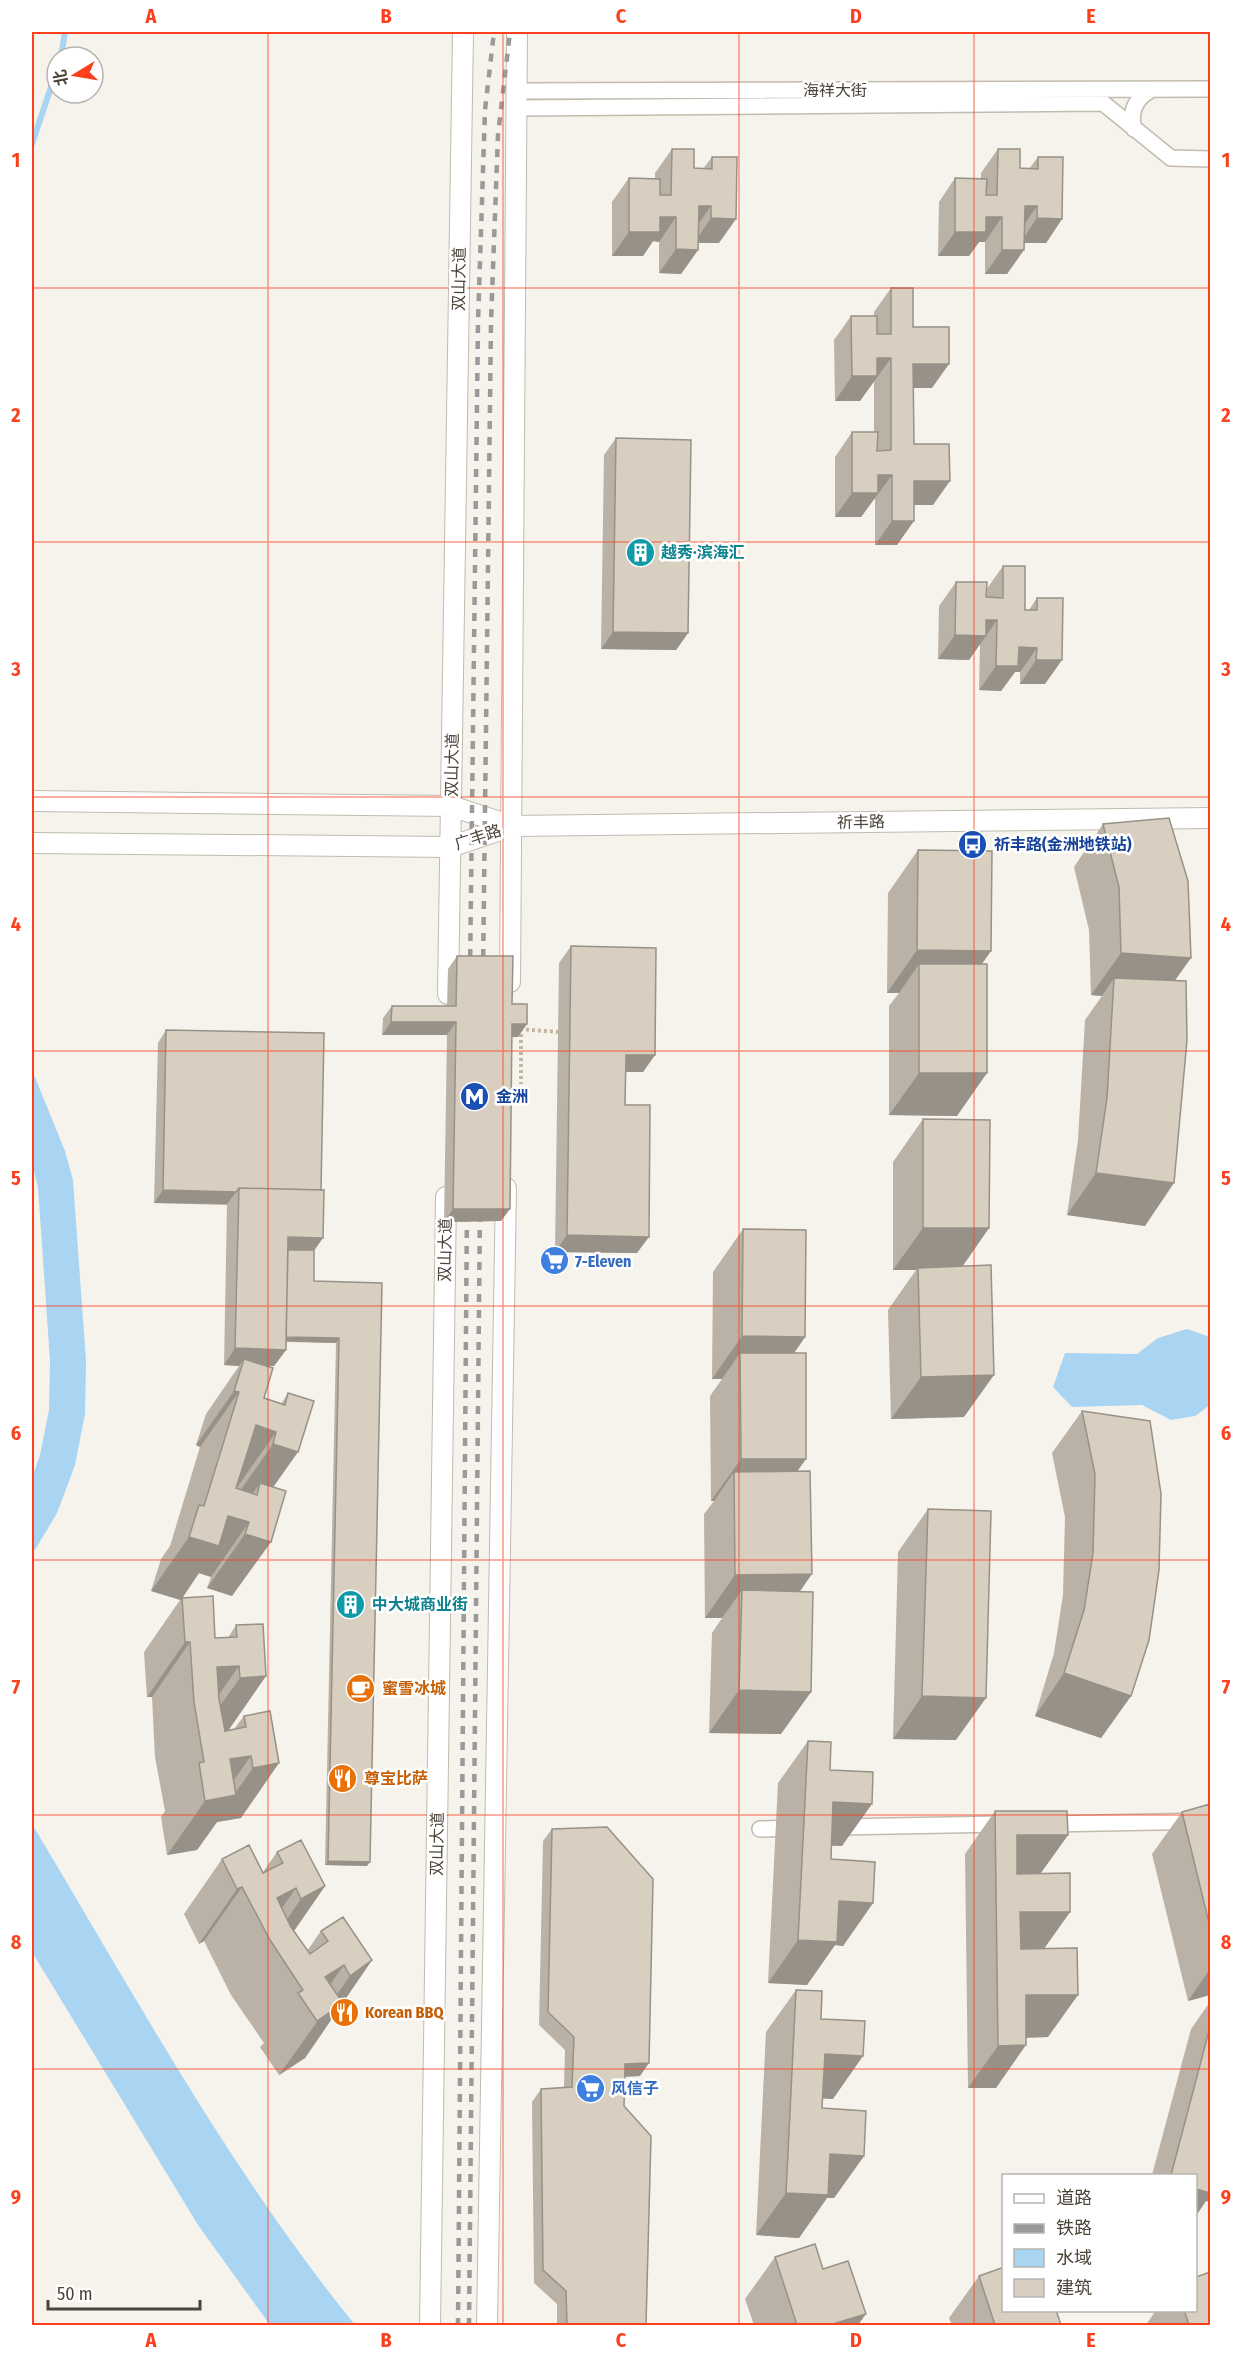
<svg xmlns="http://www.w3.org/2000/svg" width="1242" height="2357" viewBox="0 0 1242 2357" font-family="'Fira Sans Condensed','Noto Sans SC',sans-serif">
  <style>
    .water { fill: #a9d4f2 }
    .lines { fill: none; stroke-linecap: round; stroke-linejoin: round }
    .stream { stroke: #a9d4f2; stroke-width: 6 }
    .minor-casing { stroke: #c2bbae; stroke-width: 18 }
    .tertiary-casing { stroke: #c2bbae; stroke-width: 22 }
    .path { stroke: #c4b79f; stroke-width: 4; stroke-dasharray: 3 3; stroke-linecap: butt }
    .minor { stroke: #fff; stroke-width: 15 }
    .tertiary { stroke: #fff; stroke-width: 20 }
    .rail { stroke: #9a9a9a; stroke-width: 4.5; stroke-dasharray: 8 8; stroke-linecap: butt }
    .path-bridge { stroke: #c4b79f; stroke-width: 4; stroke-dasharray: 3 3; stroke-linecap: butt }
    .wall { fill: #bab2a6 }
    .shaded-wall { fill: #979187 }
    .building { fill: #d8cfc1; stroke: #979187; stroke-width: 1.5 }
    .grid { fill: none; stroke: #fc3f1d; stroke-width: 1.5; stroke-opacity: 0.55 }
    .labels { text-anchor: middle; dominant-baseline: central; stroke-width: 5; stroke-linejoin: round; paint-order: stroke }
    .street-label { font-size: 16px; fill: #4b4439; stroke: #fff }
    .culture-label { font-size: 16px; font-weight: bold; fill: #0d838f; stroke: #fff; text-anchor: start }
    .transit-label { font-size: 16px; font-weight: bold; fill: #164399; stroke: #fff; text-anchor: start }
    .shop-label { font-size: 16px; font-weight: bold; fill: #366cbe; stroke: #fff; text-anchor: start }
    .food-label { font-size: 16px; font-weight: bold; fill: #c56008; stroke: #fff; text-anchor: start }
    .neatline { fill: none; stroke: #fc3f1d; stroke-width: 2 }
    .grid-label { font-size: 20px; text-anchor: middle; font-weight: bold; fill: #fc3f1d }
  </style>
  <rect width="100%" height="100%" fill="#f6f3ec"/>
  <path class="water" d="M32,1070l33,81 8,29 13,181 -1,53 -10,51 -18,48 -25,42v-77l8,-23 9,-45 1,-49 -12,-174 -6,-23z
    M1187,1329l23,8v68l-15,11 -24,4 -29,-15 -70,2 -19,-20 12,-34 72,1 21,-16z
    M32,1824c102,170 198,347 323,501h-85l-72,-100 -166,-273z"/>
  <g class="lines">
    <path class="stream" d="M61,57l4,-25
      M32,144l25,-75"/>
    <defs>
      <path id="minor" d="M516,91l694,-2
        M516,108l587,-5 68,55 39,1
        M1134,129c-5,-18 2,-32 19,-40
        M1049,1824l161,-3
        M836,1827l168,-3
        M760,1829l37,-1"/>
      <path id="tertiary" d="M32,801l419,5 61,20
        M32,843l418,4 62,-21 698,-8
        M510,982l7,-950
        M448,994l15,-962
        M430,2326l16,-1129
        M487,2326l19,-1138"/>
    </defs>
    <use href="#minor" class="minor-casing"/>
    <use href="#tertiary" class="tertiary-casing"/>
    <path class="path" d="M521,1028v56"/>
    <use href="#minor" class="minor"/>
    <use href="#tertiary" class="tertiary"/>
    <path class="rail" d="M470,973l8,-651 7,-212 9,-78
      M483,973l8,-651 7,-187 12,-103
      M458,2326l9,-1122
      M469,2326l11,-1122"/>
    <path class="path-bridge" d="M520,1029l38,3"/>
  </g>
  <path class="wall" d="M672,149l22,19 9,1 9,-12 7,86h-21v7l-17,24 -22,-1v-31l-6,-1 -10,15h-31v-54l17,-24 26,1v-6z
    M998,149l22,19 9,1 9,-12 24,62 -16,24h-22l-17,31h-22v-32h-6l-10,14h-31l1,-54 16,-24 26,1v-6z
    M891,288l22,39 19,61h-19l1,56 19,61h-19l-17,40h-22v-46h-1l-13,18h-26v-60l17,-25h22v-50h-1l-13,19h-25l-1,-61 17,-24h23v-4z
    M616,438l72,195 -12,17 -75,-1 3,-194z
    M1003,566l22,44h4l8,-12 8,86h-25v-12h-5l-14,19 -22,-1 1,-46 -11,16 -31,-1 1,-53 17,-24 30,8z
    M1103,824l72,157 -30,245 -78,-11 11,-75 7,-120 17,-24 -11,-1 -2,-65 -15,-63z
    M918,850l64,114 -25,152 -68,-1v-109l10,-13h-12l1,-100z
    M571,946l84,109 -12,17h-17l-1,33 12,148 -82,-1 4,-289z
    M457,956l55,48 6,33h-6l-11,184 -57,1 3,-187h-65l1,-17 9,-12h55l1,-37z
    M166,1030l148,220v31l68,2 -15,583 -42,-1 11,-522 -50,-1v8l-12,16h-6l-4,32 17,6 7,-11 -15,94 -41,109 -25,-8 4,-11 -12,-4 -17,25 33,40h13l8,-13 30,51 -38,54 6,-1 10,-13 26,-5 -29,107 -24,4 -20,28 -30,5 -6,-38 4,-6 -10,-54 -3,-60h-5l-3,-45 36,-52 -29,-9 10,-32 9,-13 30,-99 -4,-2 10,-31 33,-48 -15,-1 3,-160 -73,-2 4,-160z
    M923,1119l66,109 -27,38 2,151 -73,2 -3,-109 28,-40h-23v-108z
    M743,1229l62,108 -11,16 12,106 -9,12 3,120 -19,143 -72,-1 3,-100 10,-15h-17l-1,-104 10,-13h-3l-1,-105 12,-17h-10l1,-107z
    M1082,1411l68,10 -19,275 -30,42 -66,-22 19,-63 9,-58 2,-78 -13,-64z
    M928,1509l28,231 -63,-1 5,-187z
    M808,1741l22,29 12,76h-11v13l42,44 -30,43 -8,-1 -28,40 -39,-2 10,-200z
    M1210,1804v191l-22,6 -36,-147 30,-42z
    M995,1811l73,24 -28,39 30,38 -26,37 4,88 -22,1 -30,50h-28l-3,-234z
    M552,1829l88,247 -15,1 -1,29 22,219h-89v-21l-23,-21 -2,-181 9,-13 23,-2 1,-37 -26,-25 4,-184z
    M277,1852l48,34 -31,45 13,20 14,-20 51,29 -67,98 -26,17 -19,-28 4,-4 -33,-48 -27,-54 -5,3 -15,-30 38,-55 41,13z
    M796,1990l25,29 12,80 -10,-1 -1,10 42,48 -30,42h-7l-28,40 -43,-3 10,-203z
    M1210,2002v200l-4,-1 -10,-26h-44l39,-146z
    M775,2257l48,12 35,56h-104l-9,-26z
    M979,2276l25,34 57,15h-109l-3,-7z
    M1156,2310h40l14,15h-64z"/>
  <path class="shaded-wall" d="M699,206h12l-17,24z
    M1025,206h12l-17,25z
    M660,217h16l-17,25 -6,-1 -10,15h-31l17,-24z
    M986,217h16l-17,25h-6l-10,14h-31l17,-24z
    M711,218l25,1 -17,24h-25z
    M1037,218l25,1 -16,24h-26z
    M676,249l22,1 -17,24 -22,-1z
    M1002,250h22l-17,24h-22z
    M877,358h14l-31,43h-25l17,-25z
    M913,364h36l-17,24h-36z
    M878,475h14l-31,42h-26l17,-24z
    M914,481h36l-17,24h-36z
    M892,521h22l-17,24h-22z
    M986,620h11l-28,40 -31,-1 17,-24z
    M613,632l75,1 -12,17 -75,-1z
    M1019,647l18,1 -17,24h-5l-14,19 -22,-1 17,-24z
    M1036,660h26l-17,24h-25z
    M917,950l74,1 -30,43 -42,-30 -20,29h-12z
    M1121,953l70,5 -30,42 -47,-22 -12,18 -11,-1z
    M391,1022h65l-9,13h-65z
    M512,1024h15l-9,13h-15z
    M626,1055h29l-12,17h-29z
    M919,1073h68l-30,43 -68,-1z
    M1096,1173l78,10 -29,43 -78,-11z
    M163,1190l73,2 -9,12 -73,-1z
    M453,1209h57l-9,12 -57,1z
    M923,1228h66l-29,42 -42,-2 -2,2h-23z
    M567,1235l82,2 -12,16 -82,-1z
    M288,1237l35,1 -12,17 -32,-1z
    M742,1336l63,1 -29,42 -36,-26 -18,26h-10z
    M278,1337l61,1 -3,5 -61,-2z
    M235,1348l51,2 -12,16h-32l2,-7 -5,7 -15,-1z
    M994,1375l-30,42 -73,2 30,-42z
    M234,1391l5,1 -39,55 -4,-2z
    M256,1425l20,7 -38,54 -21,-6z
    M273,1444l25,8 -38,54 -3,-11 3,-12 -13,19 -12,-4z
    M741,1459h65l-30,42 -42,-29 -20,29h-3z
    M228,1516l21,6 -38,55 -12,-4 -18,27 -30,-9 38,-54z
    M245,1534l26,8 -39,54 -25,-8z
    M812,1574l-30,43 -40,-27 -20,28h-17l30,-43z
    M185,1642h5l-38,55h-5z
    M239,1666l-38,54 16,-53z
    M1064,1673l67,23 -30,42 -66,-22z
    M266,1676l-38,55 -27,1 39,-54z
    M739,1690l72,2 -30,42 -72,-1z
    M922,1696l64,2 -30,42 -63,-1z
    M251,1756l-30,42 12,-2 20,-28 26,-5 -38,55 -24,4 -20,28 -30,5 38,-54 25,-42z
    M833,1802l39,2 -30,42 -38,-2z
    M1017,1835h51l-30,42 -43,1z
    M328,1861l42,1 -3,4 -42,-1z
    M325,1886l-38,55 -16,1 30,-43z
    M242,1887l-38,54 -5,3 38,-55z
    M296,1888l-31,44 12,-34z
    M839,1901l34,2 -30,43 -8,-1 -28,40 -39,-2 30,-43z
    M1020,1912h50l-30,42 -44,1z
    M372,1960l-67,98 -26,17 71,-99z
    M344,1965l-33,47 14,-35z
    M1210,1969v26l-22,6z
    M1026,1995h52l-30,42 -51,1z
    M1026,2045l-30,43h-28l30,-42z
    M825,2054l38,2 -30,43 -38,-2z
    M649,2063l-9,13 -24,1 9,-13z
    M830,2154l34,2 -30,42h-7l-28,40 -43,-3 30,-42z
    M1210,2171v31l-4,-1 -10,15v-27z
    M866,2314l-8,11h-23l1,-2z"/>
  <path class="building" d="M672,149h22v19l18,1v-12h25l-1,62 -25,-1v-12h-12l-1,44 -22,-1v-32h-16v15h-31v-54l31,1v16h11z
    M998,149h22v19l18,1v-12h25l-1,62 -25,-1v-12h-12l-1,44h-22v-33h-16v15h-31v-54l32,1 -1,16h11z
    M891,288h22v39h36v37h-36l1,80h35l1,37h-36v40h-22v-46h-14v18h-26v-61h26l-1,19 14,-1v-92h-14v18h-25l-1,-60h26v18h14z
    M616,438l75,2 -3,193 -75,-1z
    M1003,566h22v44h12v-12h26l-1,62h-26l1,-12 -18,-1 -1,19h-22l1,-46h-11v16l-31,-1 1,-53h31l-1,15 17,1z
    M1169,818l19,63 3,77 -70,-5 -2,-66 -16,-63z
    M918,850l74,1 -1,100 -74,-1z
    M571,946l85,2 -1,107h-29l-1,50h25l-1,132 -82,-2z
    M457,956h56l-1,48h15v20h-15l-2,185h-57l3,-187h-65l1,-16h64z
    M919,964h68v109h-68z
    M1114,978l72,3 1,59 -13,143 -78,-10 11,-75z
    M166,1030l158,3 -3,157 -82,-2 -3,4 -73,-2z
    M923,1119l67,1 -1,108h-66z
    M239,1188l85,2 -1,48 -35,-1 -2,113 -51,-2z
    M743,1229l63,1 -1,107 -63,-1z
    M288,1250h26v31l68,2 -12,579 -42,-1 11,-523 -53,-1z
    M991,1265l3,110 -73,2 -3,-109z
    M740,1353h66v106h-65z
    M244,1359l29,9 -9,30 21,7 3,-12 26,8 -16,51 -25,-8 3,-12 -20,-7 -10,32 -10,31 21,7 3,-12 26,8 -15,51 -26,-8 4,-12 -21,-6 -9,30 -30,-9 10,-32 5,1 35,-114 -5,-1z
    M1082,1411l68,10 11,73 -2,76 -10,70 -18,56 -67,-23 20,-63 9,-57 2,-79z
    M810,1471l2,103 -77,1 -1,-103z
    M928,1509l63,2 -5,187 -64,-2z
    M742,1590l71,2 -2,100 -72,-2z
    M213,1596l2,42 22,-1 -1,-12 27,-1 3,52 -26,2 -1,-12 -22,1 2,32 6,32 21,-4 -2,-11 26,-5 9,52 -26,5 -2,-12 -21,3 6,36 -31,6 -6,-38 5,-1 -10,-60 -4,-60h-5l-3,-44z
    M808,1741l23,1 -1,28 43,2 -1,32 -39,-2 -2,57 44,3 -2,41 -34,-2 -2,41 -39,-2z
    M1210,1804v123l-28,-115z
    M995,1811h72l1,24h-51v39l53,-1v39h-50l1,37 56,-1 1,47h-52v50l-28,1z
    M607,1827l46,52 -4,184 -24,1 -1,42 27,30 -5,189h-79l-1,-34 -23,-21 -2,-181 31,-2 2,-50 -26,-25 4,-183z
    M301,1840l24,46 -24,13 -5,-11 -19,10 14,29 19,27 18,-13 -7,-10 22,-14 29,43 -22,16 -6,-11 -19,12 18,26 -26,18 -19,-28 5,-3 -33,-50 -28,-53 -5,2 -15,-30 27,-14 14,28 20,-10 -6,-11z
    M796,1990l26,1 -1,28 44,2 -2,35 -38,-2 -3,54 44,3 -2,45 -34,-2 -2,41 -42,-2z
    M1210,2027v166l-14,-4v-14h-25z
    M815,2244l8,25 25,-8 18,53 -30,9 1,2h-40l-22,-68z
    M1004,2267v43h52l5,15h-66l-16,-49z
    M1210,2272v53h-21l-5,-15h12v-33z"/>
  <path class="grid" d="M268,32v2294M503,32v2294M739,32v2294M974,32v2294M32,288h1178M32,542h1178M32,797h1178M32,1051h1178M32,1306h1178M32,1560h1178M32,1815h1178M32,2069h1178"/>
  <defs>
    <symbol id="building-disc" viewBox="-11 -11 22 22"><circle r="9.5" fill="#0f9aa8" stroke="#fff"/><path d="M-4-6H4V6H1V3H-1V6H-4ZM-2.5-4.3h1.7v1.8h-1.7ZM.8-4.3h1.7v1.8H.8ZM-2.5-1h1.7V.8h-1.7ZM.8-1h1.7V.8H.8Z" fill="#fff"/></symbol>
    <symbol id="bus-disc" viewBox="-11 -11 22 22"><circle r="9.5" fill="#1a4fb4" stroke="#fff"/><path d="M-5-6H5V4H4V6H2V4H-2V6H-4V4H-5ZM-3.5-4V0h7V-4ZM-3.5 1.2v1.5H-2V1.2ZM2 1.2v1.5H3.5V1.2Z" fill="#fff"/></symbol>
    <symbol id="metro-disc" viewBox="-11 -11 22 22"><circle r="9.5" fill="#1a4fb4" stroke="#fff"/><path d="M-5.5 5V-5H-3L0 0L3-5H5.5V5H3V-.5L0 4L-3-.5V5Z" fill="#fff"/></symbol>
    <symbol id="supermarket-disc" viewBox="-11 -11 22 22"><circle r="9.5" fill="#3f7fe0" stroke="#fff"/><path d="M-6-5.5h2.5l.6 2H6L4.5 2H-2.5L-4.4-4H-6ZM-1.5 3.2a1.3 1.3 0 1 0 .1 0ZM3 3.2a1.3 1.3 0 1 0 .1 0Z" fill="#fff"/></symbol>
    <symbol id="cafe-disc" viewBox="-11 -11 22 22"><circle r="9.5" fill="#e8710a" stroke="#fff"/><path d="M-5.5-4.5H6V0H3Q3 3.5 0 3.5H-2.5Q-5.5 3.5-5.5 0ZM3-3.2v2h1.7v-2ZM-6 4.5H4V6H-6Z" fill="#fff"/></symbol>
    <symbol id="restaurant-disc" viewBox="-11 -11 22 22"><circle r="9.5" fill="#e8710a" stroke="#fff"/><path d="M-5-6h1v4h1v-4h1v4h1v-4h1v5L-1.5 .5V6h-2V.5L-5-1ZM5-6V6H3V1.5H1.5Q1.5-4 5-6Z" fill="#fff"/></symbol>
  </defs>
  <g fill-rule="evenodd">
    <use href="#building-disc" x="624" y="536" width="33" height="33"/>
    <use href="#bus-disc" x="956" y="828" width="33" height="33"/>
    <use href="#metro-disc" x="458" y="1080" width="33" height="33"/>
    <use href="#supermarket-disc" x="538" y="1244" width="33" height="33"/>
    <use href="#building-disc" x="334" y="1588" width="33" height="33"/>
    <use href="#cafe-disc" x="344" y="1672" width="33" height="33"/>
    <use href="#restaurant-disc" x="326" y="1762" width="33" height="33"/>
    <use href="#restaurant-disc" x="328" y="1996" width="33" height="33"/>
    <use href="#supermarket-disc" x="574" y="2072" width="33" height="33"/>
  </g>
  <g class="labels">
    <g class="street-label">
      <text x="835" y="90">海祥大街</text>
      <text transform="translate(459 279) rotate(-89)">双山大道</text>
      <text transform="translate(452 765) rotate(-89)">双山大道</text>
      <text transform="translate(861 822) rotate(-1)">祈丰路</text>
      <text transform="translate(478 837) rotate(-18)">广丰路</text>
      <text transform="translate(445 1250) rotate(-89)">双山大道</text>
      <text transform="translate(437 1844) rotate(-89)">双山大道</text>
    </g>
    <g class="culture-label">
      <text x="661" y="552">越秀·滨海汇</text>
      <text x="372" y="1604">中大城商业街</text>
    </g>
    <g class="transit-label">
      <text x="994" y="844">祈丰路(金洲地铁站)</text>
      <text x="496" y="1096">金洲</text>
    </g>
    <g class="shop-label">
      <text x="575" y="1261">7-Eleven</text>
      <text x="611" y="2088">风信子</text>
    </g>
    <g class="food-label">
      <text x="382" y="1688">蜜雪冰城</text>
      <text x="364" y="1778">尊宝比萨</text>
      <text x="365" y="2012">Korean BBQ</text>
    </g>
  </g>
  <rect width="1242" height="2357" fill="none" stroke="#ffffff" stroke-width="66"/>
  <rect x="1002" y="2174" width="195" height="138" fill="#ffffff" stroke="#b7b4b0" stroke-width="1.5"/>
  <rect x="1014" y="2194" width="30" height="9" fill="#ffffff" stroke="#b7b4b0" stroke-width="1.5"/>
  <text x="1056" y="2204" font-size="18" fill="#4b4439">道路</text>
  <rect x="1014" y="2224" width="30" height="9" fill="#9a9a9a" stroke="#b7b4b0" stroke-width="1.5"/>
  <text x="1056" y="2234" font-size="18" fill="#4b4439">铁路</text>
  <rect x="1014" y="2249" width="30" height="18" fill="#a9d4f2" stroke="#b7b4b0" stroke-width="1.5"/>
  <text x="1056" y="2264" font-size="18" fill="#4b4439">水域</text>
  <rect x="1014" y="2279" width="30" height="18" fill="#d8cfc1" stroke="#b7b4b0" stroke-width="1.5"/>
  <text x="1056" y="2294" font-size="18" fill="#4b4439">建筑</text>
  <g transform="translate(75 75) rotate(259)"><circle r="28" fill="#ffffff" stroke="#b7b4b0" stroke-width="1.5"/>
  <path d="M0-4.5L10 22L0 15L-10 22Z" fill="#fc3f1d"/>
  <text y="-9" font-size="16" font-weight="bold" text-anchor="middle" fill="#4b4439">北</text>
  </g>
  <path d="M48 2300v9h152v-9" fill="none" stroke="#4b4439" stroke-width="3"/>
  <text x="57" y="2300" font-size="18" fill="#4b4439" stroke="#ffffff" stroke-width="4.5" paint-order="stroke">50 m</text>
  <rect x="33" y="33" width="1176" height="2291" class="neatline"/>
  <g class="grid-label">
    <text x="151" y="23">A</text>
    <text x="386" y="23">B</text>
    <text x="621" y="23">C</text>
    <text x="856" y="23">D</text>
    <text x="1091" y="23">E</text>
    <text x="16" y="167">1</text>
    <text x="1226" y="167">1</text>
    <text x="16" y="422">2</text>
    <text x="1226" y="422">2</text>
    <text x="16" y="676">3</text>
    <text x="1226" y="676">3</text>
    <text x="16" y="931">4</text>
    <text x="1226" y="931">4</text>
    <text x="16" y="1185">5</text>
    <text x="1226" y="1185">5</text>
    <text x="16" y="1440">6</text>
    <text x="1226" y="1440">6</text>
    <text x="16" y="1694">7</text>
    <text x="1226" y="1694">7</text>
    <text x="16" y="1949">8</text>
    <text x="1226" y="1949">8</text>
    <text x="16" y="2204">9</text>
    <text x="1226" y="2204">9</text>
    <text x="151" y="2347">A</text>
    <text x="386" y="2347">B</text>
    <text x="621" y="2347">C</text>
    <text x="856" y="2347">D</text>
    <text x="1091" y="2347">E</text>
  </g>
</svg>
